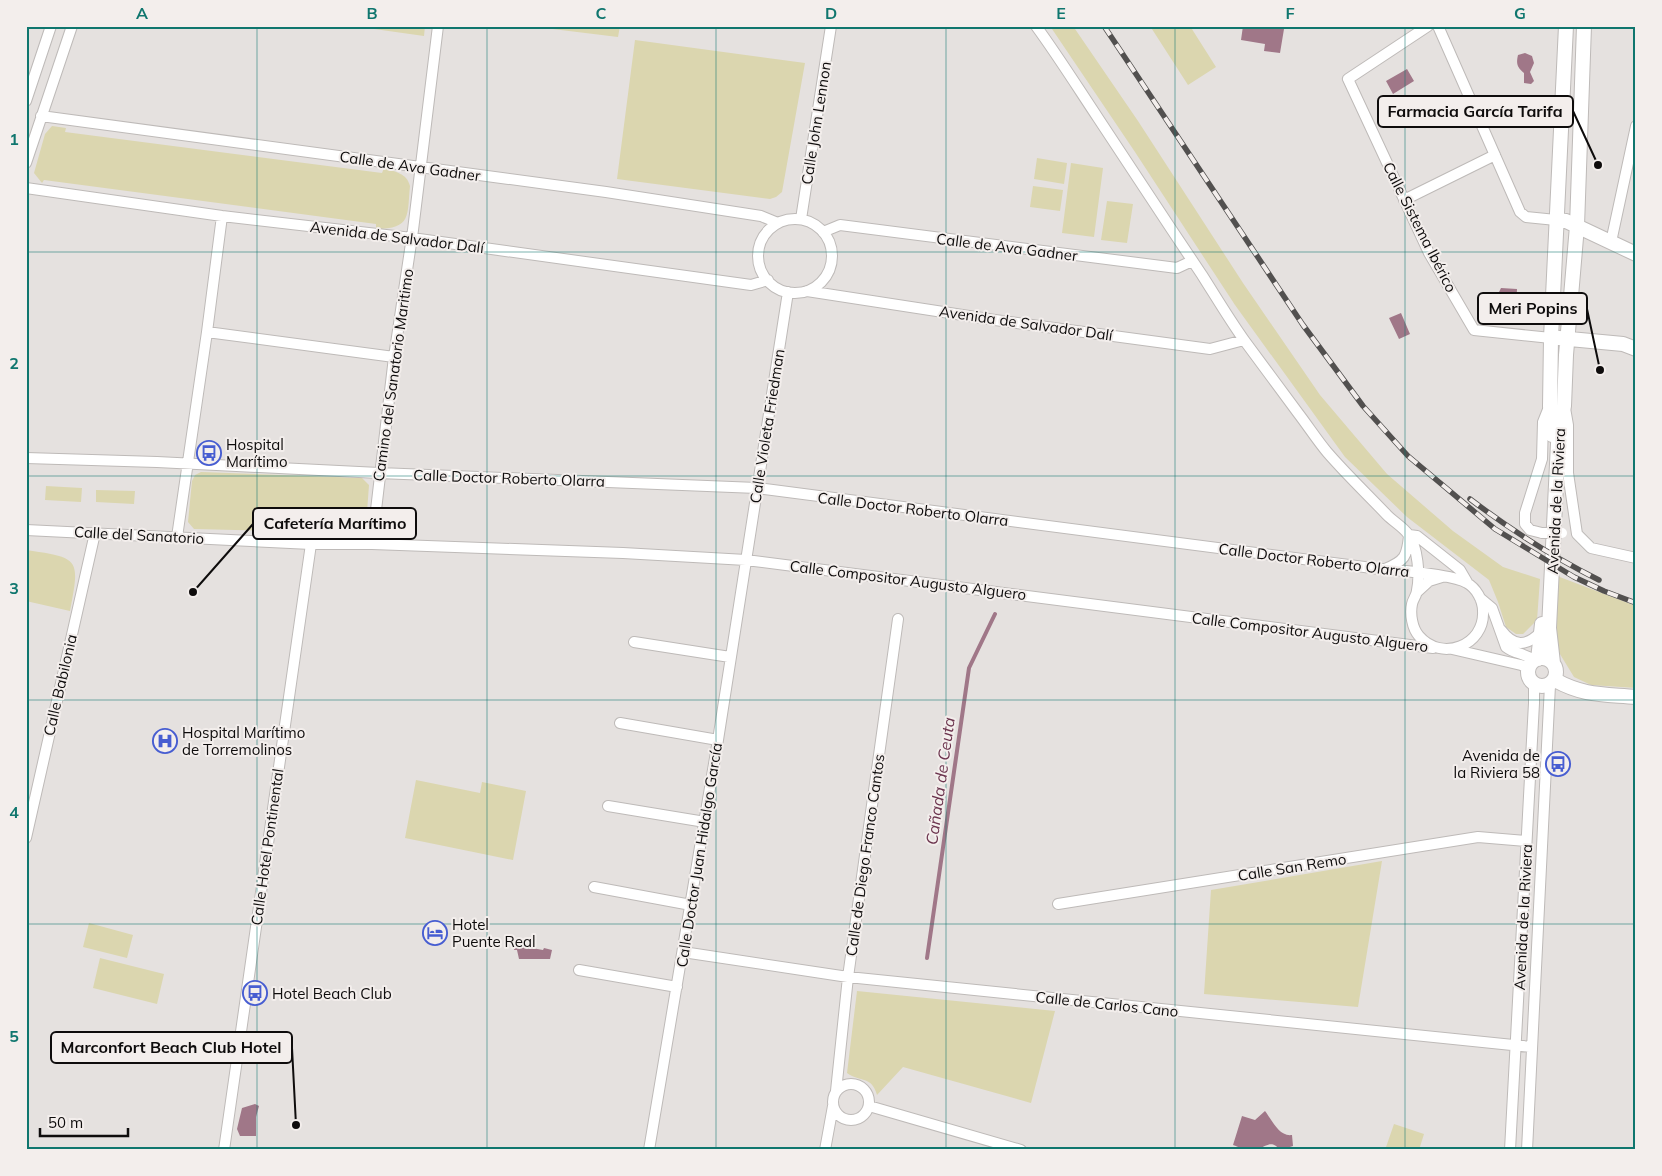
<svg xmlns="http://www.w3.org/2000/svg" width="1662" height="1176" viewBox="0 0 1662 1176" font-family="Mulish,sans-serif">
  <style>
    .green { fill: #dbd6af }
    .water { fill: #a07788 }
    .lines { fill: none; stroke-linecap: round; stroke-linejoin: round }
    .stream { stroke: #a07788; stroke-width: 4 }
    .street-casing { stroke: #bebab8; stroke-width: 12 }
    .secondary-casing { stroke: #bebab8; stroke-width: 16 }
    .street { stroke: #fff; stroke-width: 10 }
    .secondary { stroke: #fff; stroke-width: 14 }
    .rail-casing { stroke: #52504f; stroke-width: 5.5 }
    .rail { stroke: #f3eeec; stroke-width: 4; stroke-dasharray: 11; stroke-linecap: butt }
    .street-bridge-casing { stroke: #bebab8; stroke-width: 12; stroke-linecap: butt }
    .street-bridge { stroke: #fff; stroke-width: 10 }
    .grid { fill: none; stroke: #0f766e; stroke-width: 1; stroke-opacity: 0.55 }
    .labels { text-anchor: middle; dominant-baseline: central; stroke-width: 4; stroke-linejoin: round; paint-order: stroke }
    .street-label { font-size: 15px; fill: #0e0c0c; stroke: #f3eeec }
    .poi-label { font-size: 15px; fill: #0e0c0c; stroke: #f3eeec; text-anchor: start }
    .water-label { font-size: 16px; font-style: italic; fill: #6b334d; stroke: #f3eeec }
    .leader { fill: none; stroke: #0e0c0c; stroke-width: 2 }
    .callout-dot { fill: #0e0c0c; stroke: #f3eeec; stroke-width: 2 }
    .callout { fill: #f3eeec; stroke: #0e0c0c; stroke-width: 2 }
    .callout-label { font-size: 16px; text-anchor: middle; font-weight: bold; fill: #0e0c0c }
    .neatline { fill: none; stroke: #0f766e; stroke-width: 2 }
    .grid-label { font-size: 16px; text-anchor: middle; font-weight: bold; fill: #0f766e }
  </style>
  <rect width="100%" height="100%" fill="#e5e1df"/>
  <path class="green" d="M353,26h72l-1,10z
    M528,26h92l-2,11z
    M1050,26h23l65,95 105,162 77,112 67,79 66,57 50,36 37,12 -3,41 -14,14h-7l-10,-7 -8,-25 -9,-22 -82,-63 -62,-60 -110,-152 -100,-153z
    M1150,26h40l26,41 -28,18z
    M635,40l170,23 -23,129 -6,5 -6,2 -153,-20z
    M52,126l14,2 -1,4 317,41 2,-5c11,4 23,5 26,18 -3,29 2,43 -34,43v-5l-332,-44 -2,3 -8,-10 11,-39z
    M1037,158l30,5 -3,21 -30,-5z
    M1071,163l32,5 -9,69 -32,-4z
    M1033,186l30,4 -3,21 -30,-4z
    M1107,201l26,3 -6,39 -26,-3z
    M201,472l161,6 7,7 -3,41 -5,6 -4,1 -163,-4 -6,-7 4,-41 3,-6z
    M46,486l36,2 -1,14 -36,-2z
    M96,490l39,1 -1,13 -38,-2z
    M26,550c54,8 54,8 44,61l-44,-10z
    M1557,576l79,30v82l-45,-3 -17,-8 -19,-31z
    M416,780l64,13 2,-11 44,9 -13,69 -108,-22z
    M1382,861l-24,146 -154,-13 7,-104z
    M89,923l44,12 -6,23 -44,-11z
    M100,958l64,16 -7,30 -64,-16z
    M857,991l198,20 -24,92 -128,-36 -26,28c-6,-20 -16,-12 -30,-22z
    M1394,1124l30,10 -5,16h-34z"/>
  <path class="water" d="M1243,26h21l20,3 -4,24 -16,-2 1,-7 -24,-4z
    M1525,53l7,3 2,7 -4,9 4,9 -3,3 -7,-1v-10c-7,-6 -8,-9 -6,-18z
    M1407,69l7,12 -21,13 -7,-13z
    M1501,288l16,1 -1,20h-37v-8l15,1z
    M1401,313l9,21 -11,5 -10,-21z
    M515,945l28,5 1,-2 8,2 -2,9h-31l-2,-9h-3z
    M255,1104l4,2 -3,11v19h-16l-3,-7 5,-21z
    M1265,1111c7,9 14,26 27,24l1,11 -13,4c-8,-10 -12,-5 -22,-1 -8,4 -17,-1 -25,-4l9,-29 13,4z"/>
  <g class="lines">
    <path class="stream" d="M927,958l42,-290 26,-54"/>
    <defs>
      <path id="street" d="M1428,26l-80,53 81,174 45,77 77,8
        M1438,26l82,186 6,5 30,3
        M26,101l25,-75
        M41,116l565,76 155,24 17,7
        M26,163l46,-137
        M26,188l196,28 190,22 339,47 17,-5
        M1404,200l91,-45
        M801,219l30,-193
        M758 256a37 37 0 1 1 74 0a37 37 0 1 1-74 0Z
        M823,232l17,-7 337,43 15,-7
        M1611,242l25,-116
        M807,291l188,29 215,29 34,-9
        M207,332l187,25
        M1565,408l3,17v48l9,61
        M26,458l131,4 222,11 378,15 615,80c20,2 81,6 95,15 9,5 16,17 16,28 2,35 -42,51 -64,25 -7,-8 -9,-22 -7,-32 1,-5 5,-9 5,-14 3,-14 1,-44 -9,-56 -5,-7 -14,-12 -21,-19 -20,-21 -41,-41 -60,-63 -10,-12 -19,-26 -29,-39 -18,-24 -36,-49 -54,-73 -15,-21 -28,-43 -42,-65 -35,-52 -69,-104 -104,-157 -20,-30 -40,-62 -62,-92
        M26,530l285,14h61l251,9 123,7 687,88
        M1542,533l-12,-3 -5,-6v-11l17,-54 1,-37 6,-15
        M1577,534l14,14 45,10
        M1409,535l8,1 43,34 7,12
        M177,537l30,-205 15,-116
        M372,544l22,-187 19,-127 25,-204
        M1385,569c20,-8 22,-13 24,-33
        M1417,592l12,-11 13,-4
        M1480,598l12,10 14,39c9,7 18,6 28,13
        M1501,630c13,17 25,17 40,2
        M634,642l96,15
        M1452,649l69,16 7,3
        M620,723l98,17
        M608,806l97,16
        M26,838l69,-305
        M594,887l97,18
        M1058,904l420,-67 48,4
        M683,952l165,25 684,70
        M579,970l98,17
        M833 1102a18 18 0 1 1 36 0a18 18 0 1 1-36 0Z
        M836,1091l12,-114 50,-358
        M869,1106l152,44
        M224,1150l87,-606
        M649,1150l69,-410 70,-448
        M825,1150l8,-44
        M1510,1150l24,-447v-19
        M1527,1150l23,-465"/>
      <path id="secondary" d="M1556,220l10,1 70,33
        M1559,338l64,6 13,5
        M1552,435l1,-11 -3,-18 1,-68 15,-312
        M1528 672a14 14 0 1 1 28 0a14 14 0 1 1-28 0Z
        M1538,659l4,-35
        M1553,663l-4,-35 10,-205 5,-17 2,-51 11,-129 7,-200
        M1555,680c29,16 48,14 81,17"/>
    </defs>
    <use href="#street" class="street-casing"/>
    <use href="#secondary" class="secondary-casing"/>
    <use href="#street" class="street"/>
    <use href="#secondary" class="secondary"/>
    <defs>
      <path id="rail" d="M1104,26l199,299 60,81 45,50 87,73 79,48 30,14 32,12
        M1470,499c41,31 83,58 129,81"/>
    </defs>
    <use href="#rail" class="rail-casing"/>
    <use href="#rail" class="rail"/>
    <defs>
      <path id="street-bridge" d="M1542,533h20"/>
    </defs>
    <use href="#street-bridge" class="street-bridge-casing"/>
    <use href="#street-bridge" class="street-bridge"/>
  </g>
  <path class="grid" d="M257,26v1124M487,26v1124M716,26v1124M946,26v1124M1175,26v1124M1405,26v1124M26,252h1610M26,476h1610M26,700h1610M26,924h1610"/>
  <defs>
    <symbol id="bus-ring" viewBox="-11 -11 22 22"><circle r="9.5" fill="#f3eeec" stroke="#475dd1" stroke-width="1.5"/><path d="M-5-6H5V4H4V6H2V4H-2V6H-4V4H-5ZM-3.5-4V0h7V-4ZM-3.5 1.2v1.5H-2V1.2ZM2 1.2v1.5H3.5V1.2Z" fill="#475dd1"/></symbol>
    <symbol id="hospital-ring" viewBox="-11 -11 22 22"><circle r="9.5" fill="#f3eeec" stroke="#475dd1" stroke-width="1.5"/><path d="M-5-5h3v3.5h4V-5h3V5h-3V1.5h-4V5h-3Z" fill="#475dd1"/></symbol>
    <symbol id="hotel-ring" viewBox="-11 -11 22 22"><circle r="9.5" fill="#f3eeec" stroke="#475dd1" stroke-width="1.5"/><path d="M-6-4.5h1.5V1H6V5H4.5V3h-9V5H-6ZM-4 0a1.8 1.8 0 1 1 3.6 0ZM.5 0V-2.5h3Q6-2.5 6 0Z" fill="#475dd1"/></symbol>
  </defs>
  <g fill-rule="evenodd">
    <use href="#bus-ring" x="195" y="439" width="28" height="28"/>
    <use href="#hospital-ring" x="151" y="727" width="28" height="28"/>
    <use href="#bus-ring" x="1544" y="750" width="28" height="28"/>
    <use href="#hotel-ring" x="421" y="919" width="28" height="28"/>
    <use href="#bus-ring" x="241" y="979" width="28" height="28"/>
  </g>
  <g class="labels">
    <g class="street-label">
      <text transform="translate(816 123) rotate(-81)">Calle John Lennon</text>
      <text transform="translate(410 166) rotate(8)">Calle de Ava Gadner</text>
      <text transform="translate(1420 227) rotate(63)">Calle Sistema Ibérico</text>
      <text transform="translate(397 237) rotate(7)">Avenida de Salvador Dalí</text>
      <text transform="translate(1007 247) rotate(7)">Calle de Ava Gadner</text>
      <text transform="translate(1026 323) rotate(8)">Avenida de Salvador Dalí</text>
      <text transform="translate(393 375) rotate(-82)">Camino del Sanatorio Maritimo</text>
      <text transform="translate(767 426) rotate(-81)">Calle Violeta Friedman</text>
      <text transform="translate(509 478) rotate(2)">Calle Doctor Roberto Olarra</text>
      <text transform="translate(1556 501) rotate(-87)">Avenida de la Riviera</text>
      <text transform="translate(913 509) rotate(7)">Calle Doctor Roberto Olarra</text>
      <text transform="translate(139 535) rotate(3)">Calle del Sanatorio</text>
      <text transform="translate(1314 560) rotate(7)">Calle Doctor Roberto Olarra</text>
      <text transform="translate(908 580) rotate(7)">Calle Compositor Augusto Alguero</text>
      <text transform="translate(1310 632) rotate(7)">Calle Compositor Augusto Alguero</text>
      <text transform="translate(60 685) rotate(-77)">Calle Babilonia</text>
      <text transform="translate(267 847) rotate(-82)">Calle Hotel Pontinental</text>
      <text transform="translate(699 855) rotate(-81)">Calle Doctor Juan Hidalgo García</text>
      <text transform="translate(865 855) rotate(-82)">Calle de Diego Franco Cantos</text>
      <text transform="translate(1292 867) rotate(-9)">Calle San Remo</text>
      <text transform="translate(1523 917) rotate(-87)">Avenida de la Riviera</text>
      <text transform="translate(1107 1004) rotate(6)">Calle de Carlos Cano</text>
    </g>
    <g class="poi-label">
      <text x="226" y="444">Hospital<tspan x="226" dy="17">Marítimo</tspan></text>
      <text x="182" y="732">Hospital Marítimo<tspan x="182" dy="17">de Torremolinos</tspan></text>
      <text x="1540" y="755" text-anchor="end">Avenida de<tspan x="1540" dy="17">la Riviera 58</tspan></text>
      <text x="452" y="924">Hotel<tspan x="452" dy="17">Puente Real</tspan></text>
      <text x="272" y="993">Hotel Beach Club</text>
    </g>
    <g class="water-label">
      <text transform="translate(940 781) rotate(-82)">Cañada de Ceuta</text>
    </g>
  </g>
  <path class="leader" d="M1598 165L1573 111M1600 370L1587 309M193 592L253 524M296 1125L292 1048"/>
  <g class="callout-dot">
    <circle cx="1598" cy="165" r="5"/>
    <circle cx="1600" cy="370" r="5"/>
    <circle cx="193" cy="592" r="5"/>
    <circle cx="296" cy="1125" r="5"/>
  </g>
  <g class="callout">
    <rect x="1378" y="96" width="195" height="31" rx="5"/>
    <rect x="1478" y="293" width="109" height="31" rx="5"/>
    <rect x="253" y="508" width="163" height="31" rx="5"/>
    <rect x="51" y="1032" width="241" height="31" rx="5"/>
  </g>
  <g class="callout-label">
    <text x="1475" y="117">Farmacia García Tarifa</text>
    <text x="1533" y="314">Meri Popins</text>
    <text x="335" y="529">Cafetería Marítimo</text>
    <text x="171" y="1053">Marconfort Beach Club Hotel</text>
  </g>
  <rect width="1662" height="1176" fill="none" stroke="#f3eeec" stroke-width="55"/>
  <path d="M40 1128v8h88v-8" fill="none" stroke="#0e0c0c" stroke-width="2.5"/>
  <text x="48" y="1128" font-size="15" fill="#0e0c0c" stroke="#f3eeec" stroke-width="4" paint-order="stroke">50 m</text>
  <rect x="28" y="28" width="1606" height="1120" class="neatline"/>
  <g class="grid-label">
    <text x="142" y="19">A</text>
    <text x="372" y="19">B</text>
    <text x="601" y="19">C</text>
    <text x="831" y="19">D</text>
    <text x="1061" y="19">E</text>
    <text x="1290" y="19">F</text>
    <text x="1520" y="19">G</text>
    <text x="14" y="145">1</text>
    <text x="14" y="369">2</text>
    <text x="14" y="594">3</text>
    <text x="14" y="818">4</text>
    <text x="14" y="1042">5</text>
  </g>
</svg>
